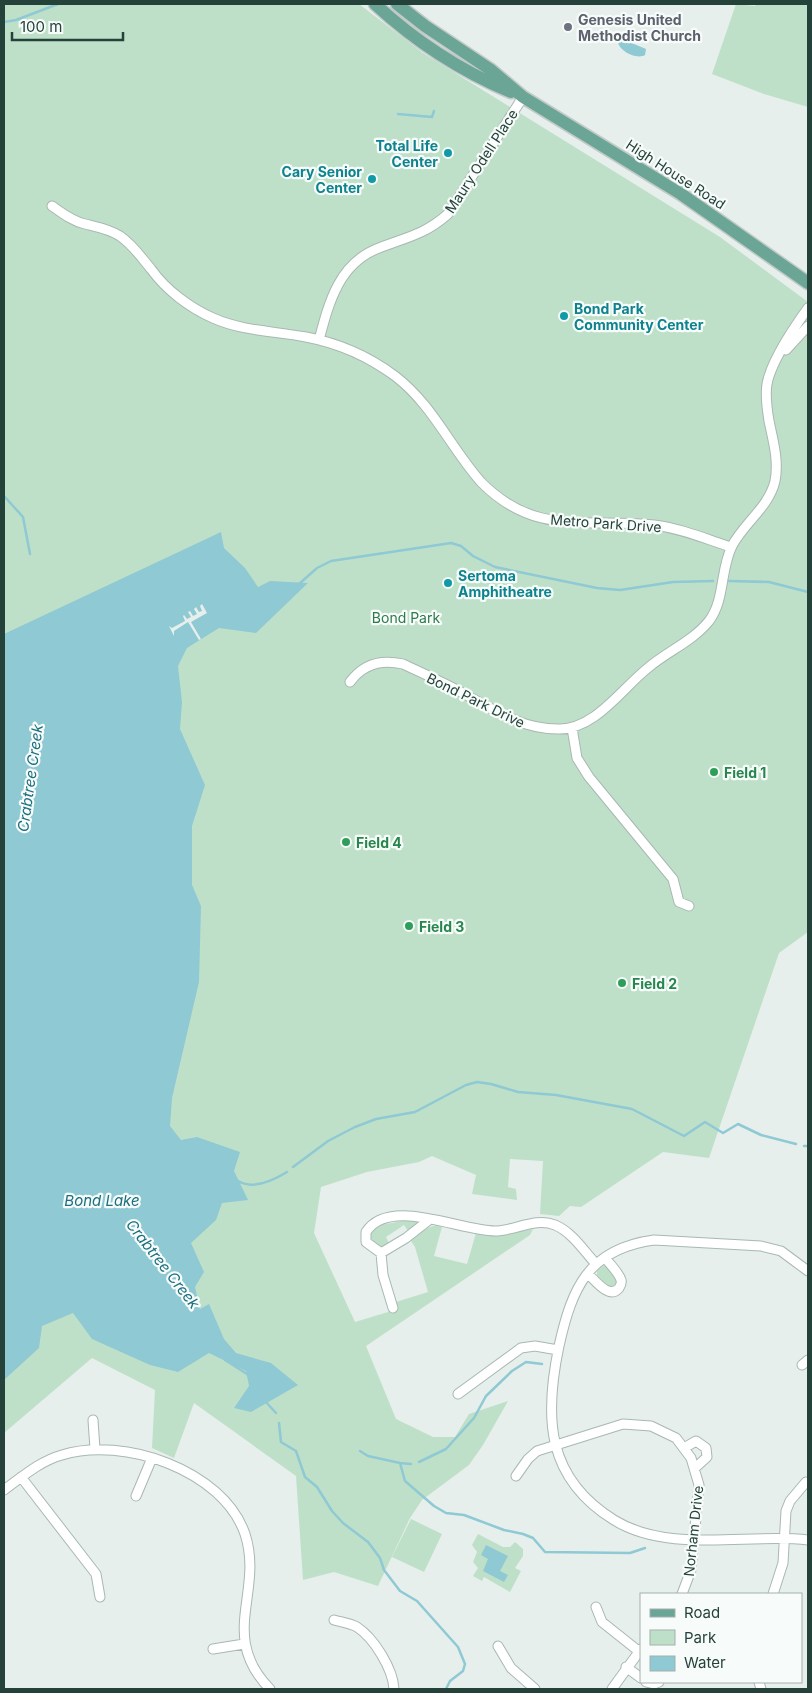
<svg xmlns="http://www.w3.org/2000/svg" width="812" height="1693" viewBox="0 0 812 1693" font-family="Inter,sans-serif">
  <style>
    .green { fill: #bfe0c8 }
    .water { fill: #8ec9d4 }
    .pier { fill: #e6efeb }
    .lines { fill: none; stroke-linecap: round; stroke-linejoin: round }
    .stream { stroke: #8ec9d4; stroke-width: 2.5 }
    .street-casing { stroke: #a8b8b2; stroke-width: 11 }
    .primary-casing { stroke: #c2cac8; stroke-width: 15 }
    .street { stroke: #fff; stroke-width: 9 }
    .primary { stroke: #6aa596; stroke-width: 12 }
    .worship-dot { fill: #6b7280; stroke: #f7fbf9; stroke-width: 2 }
    .culture-dot { fill: #0f9aa8; stroke: #f7fbf9; stroke-width: 2 }
    .leisure-dot { fill: #2e9e5b; stroke: #f7fbf9; stroke-width: 2 }
    .labels { text-anchor: middle; dominant-baseline: central; stroke-width: 4.5; stroke-linejoin: round; paint-order: stroke }
    .worship-label { font-size: 14px; font-weight: bold; fill: #5b616d; stroke: #f7fbf9; text-anchor: start }
    .culture-label { font-size: 14px; font-weight: bold; fill: #0d838f; stroke: #f7fbf9; text-anchor: end }
    .street-label { font-size: 14px; fill: #24423a; stroke: #f7fbf9 }
    .park-label { font-size: 14px; fill: #2d7a4b; stroke: #f7fbf9 }
    .leisure-label { font-size: 14px; font-weight: bold; fill: #27864d; stroke: #f7fbf9; text-anchor: start }
    .water-label { font-size: 15px; font-style: italic; fill: #1c6f80; stroke: #f7fbf9 }
  </style>
  <rect width="100%" height="100%" fill="#e6efeb"/>
  <path class="green" d="M4,4h355l64,49 297,184 88,65v630l-29,21 -70,205 -46,-6 -82,55 -11,-1 -11,10 -19,-2 3,-53 -33,-2 -2,28 8,2 1,11 -45,-6 4,-19 -44,-19 -13,6 -52,10 -46,15 -7,46 41,89 43,-13 -2,-7 32,-10 -13,-45 -4,-6c11,-8 16,-18 31,-14l-8,29 33,8 9,-31 27,2 30,-6 -3,6 -164,111 30,73 37,18h22l14,-23 39,-13 -25,44 -14,20 -47,35 -12,18 -32,68 -44,-14 -31,8 -7,-104 -102,-73 -20,55 -22,-10 3,-58 -63,-32 -88,75z
    M736,4l19,2 1,-2h52v103l-44,-13 -52,-20z
    M408,1220l10,2 -10,9 -4,-6 -18,12 3,6 -7,5c-12,-5 -15,-12 -7,-22z
    M603,1266h4l9,12v7l-3,3h-6l-10,-13v-4z
    M411,1519l31,15 -18,38 -32,-15z
    M478,1534l25,13h7l5,-5 8,7v7l-8,12 6,3 -11,21 -26,-15 -2,4 -9,-5 5,-8 -5,-6 4,-10 -5,-7z"/>
  <path class="water" d="M622,39l24,10 -1,6c-8,5 -26,-4 -27,-13z
    M221,532l3,16 21,20 13,19 12,-6 38,2 -52,50 -37,-5 -32,20 -9,18 4,36 -2,27 25,56 -13,41v59l9,21 -2,76 -27,116 -2,28 11,14 16,-3 43,15 -6,19 14,29 -26,3 -6,17 -25,23 13,29 -9,15 5,22 9,-5 15,35 12,14 35,10 27,22 -47,27 -17,-4 15,-22 -3,-15 -37,-18 -31,19 -28,-7 -58,-26 -19,-26 -31,13 -3,22 -35,32v-746z
    M486,1545l22,11 -8,15 8,4 -4,7 -21,-11 5,-12 -7,-4z"/>
  <path class="pier" d="M202,604l5,9 -16,9 10,17 -2,1 -11,-18 -14,9v5l-5,-10 3,2 13,-7 -2,-5 1,-1 3,4 4,-2 -3,-5 2,-1 3,5 4,-2 -3,-5 2,-2 3,5 3,-1 -2,-5z"/>
  <g class="lines">
    <path class="stream" d="M4,22l12,-2 42,-16
      M398,114l34,3 2,-6
      M4,496l19,21 7,37
      M729,581l40,1 39,10
      M299,584l18,-16 14,-7 120,-18 10,3 12,10 22,11 102,21 23,2 53,-8 40,-1
      M804,1146h4
      M293,1167l35,-26 27,-14 21,-8 39,-7 51,-27 11,-3 14,2 27,8 38,3 76,14 52,27 21,-14 18,11 15,-9 23,11 35,9
      M238,1181c15,9 36,-1 49,-9
      M225,1360l22,14
      M265,1401l11,12
      M279,1423l2,19 15,9 9,26 12,10 15,24 11,12 25,19 12,16 4,12 16,21 17,10 41,46 7,17 -2,7 -13,10 -4,8
      M360,1451l8,5 32,7 5,18 29,25 12,7 18,2 40,15 19,4 10,4 12,14 85,1 15,-5
      M419,1462l27,-13 28,-31 12,-22 26,-25 14,-9 16,2
      M400,1463l11,1"/>
    <defs>
      <path id="street" d="M52,206c10,7 20,15 33,18 12,3 24,5 35,12 13,9 21,21 31,33 15,21 39,39 62,49 29,13 61,13 93,19 32,6 62,19 89,39 38,29 55,71 86,106 54,55 105,36 173,43 26,3 52,14 77,22
        M319,340c10,-38 20,-77 60,-92 28,-11 45,-13 69,-34l75,-117
        M786,350l22,-24
        M350,682c13,-18 31,-23 53,-18 19,9 39,18 58,28 31,17 60,37 97,37 37,1 64,-41 91,-62 19,-16 44,-26 60,-46 16,-21 11,-51 23,-75 12,-23 37,-39 43,-65 4,-20 -2,-41 -6,-60 -2,-12 -4,-25 -2,-37 4,-22 28,-58 41,-76
        M572,728l5,30 12,19 84,102 6,23 10,4
        M429,1220l-23,18 -25,15 -15,-11v-10c23,-36 94,-1 129,-1 19,0 41,-14 60,-6 17,7 29,26 41,39
        M381,1253l2,22 10,33
        M808,1271l-27,-20 -20,-5 -107,-6c-66,9 -82,48 -95,106 -15,71 -13,132 55,174 55,34 133,13 194,20
        M588,1274c7,6 21,26 31,14 2,-3 3,-5 2,-8 -2,-7 -11,-16 -16,-22
        M802,1365l6,-5
        M458,1394l63,-46 14,-2 23,4
        M93,1420l2,29
        M684,1448l12,-7 10,7 1,9 -12,11
        M516,1476l12,-17 9,-8 86,-27 28,2 25,12 15,20 8,27 -8,85 -9,24
        M21,1477l75,97 4,23
        M4,1490c18,-13 36,-29 58,-35 61,-19 161,15 183,79 19,58 -27,102 25,155
        M136,1496l16,-38
        M773,1594l10,-31 3,-52 4,-10 16,-19
        M596,1607l6,15 39,31
        M334,1620c7,2 16,3 23,7 17,11 36,42 37,62
        M498,1646l13,22 24,21
        M213,1649l31,-5
        M626,1667l15,11
        M646,1682l8,2 5,-2
        M759,1682l2,7
        M612,1689l29,-40"/>
      <path id="primary" d="M375,4c40,37 86,67 136,88
        M397,4l28,22 66,44 32,27 158,97 127,89"/>
    </defs>
    <use href="#street" class="street-casing"/>
    <use href="#primary" class="primary-casing"/>
    <use href="#street" class="street"/>
    <use href="#primary" class="primary"/>
  </g>
  <circle class="worship-dot" cx="568" cy="27" r="5"/>
  <g class="culture-dot">
    <circle cx="448" cy="153" r="5"/>
    <circle cx="372" cy="179" r="5"/>
    <circle cx="564" cy="316" r="5"/>
    <circle cx="448" cy="583" r="5"/>
  </g>
  <g class="leisure-dot">
    <circle cx="714" cy="772" r="5"/>
    <circle cx="346" cy="842" r="5"/>
    <circle cx="409" cy="926" r="5"/>
    <circle cx="622" cy="983" r="5"/>
  </g>
  <g class="labels">
    <g class="worship-label">
      <text x="578" y="19">Genesis United<tspan x="578" dy="16">Methodist Church</tspan></text>
    </g>
    <g class="culture-label">
      <text x="438" y="145">Total Life<tspan x="438" dy="16">Center</tspan></text>
      <text x="362" y="171">Cary Senior<tspan x="362" dy="16">Center</tspan></text>
      <text x="574" y="308" text-anchor="start">Bond Park<tspan x="574" dy="16">Community Center</tspan></text>
      <text x="458" y="575" text-anchor="start">Sertoma<tspan x="458" dy="16">Amphitheatre</tspan></text>
    </g>
    <g class="street-label">
      <text transform="translate(481 161) rotate(-57)">Maury Odell Place</text>
      <text transform="translate(676 174) rotate(33)">High House Road</text>
      <text transform="translate(606 523) rotate(4)">Metro Park Drive</text>
      <text transform="translate(476 700) rotate(26)">Bond Park Drive</text>
      <text transform="translate(693 1531) rotate(-84)">Norham Drive</text>
    </g>
    <g class="park-label">
      <text x="406" y="617">Bond Park</text>
    </g>
    <g class="leisure-label">
      <text x="724" y="772">Field 1</text>
      <text x="356" y="842">Field 4</text>
      <text x="419" y="926">Field 3</text>
      <text x="632" y="983">Field 2</text>
    </g>
    <g class="water-label">
      <text transform="translate(30 778) rotate(-82)">Crabtree Creek</text>
      <text x="102" y="1200">Bond Lake</text>
      <text transform="translate(163 1264) rotate(52)">Crabtree Creek</text>
    </g>
  </g>
  <rect width="812" height="1693" fill="none" stroke="#24423a" stroke-width="10"/>
  <rect x="640" y="1593" width="162" height="90" fill="#f7fbf9" stroke="#a3b1ad"/>
  <rect x="650" y="1609" width="25" height="8" fill="#6aa596" stroke="#a3b1ad"/>
  <text x="684" y="1618" font-size="15" fill="#24423a">Road</text>
  <rect x="650" y="1630" width="25" height="15" fill="#bfe0c8" stroke="#a3b1ad"/>
  <text x="684" y="1643" font-size="15" fill="#24423a">Park</text>
  <rect x="650" y="1656" width="25" height="15" fill="#8ec9d4" stroke="#a3b1ad"/>
  <text x="684" y="1668" font-size="15" fill="#24423a">Water</text>
  <path d="M12 32v8h111v-8" fill="none" stroke="#24423a" stroke-width="2.5"/>
  <text x="20" y="32" font-size="15" fill="#24423a" stroke="#f7fbf9" stroke-width="4" paint-order="stroke">100 m</text>
</svg>
